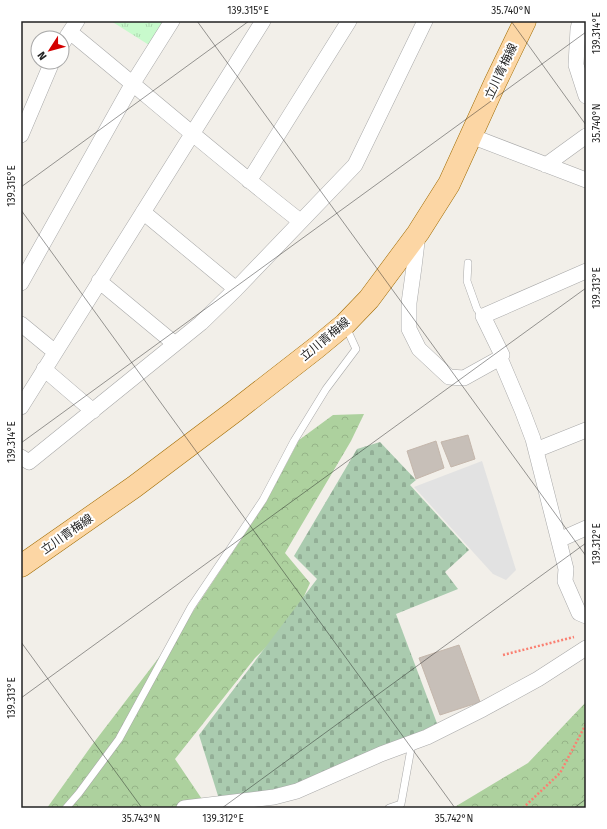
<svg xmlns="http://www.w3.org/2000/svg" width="607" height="829" viewBox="0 0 607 829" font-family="'Fira Sans','Noto Sans JP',sans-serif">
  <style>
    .forest { fill: url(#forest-crowns) }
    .cemetery { fill: url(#cemetery-stones) }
    .park { fill: url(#park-tufts) }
    .parking { fill: #e2e2e2 }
    .building { fill: #c7bfb8; stroke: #c4b6ab }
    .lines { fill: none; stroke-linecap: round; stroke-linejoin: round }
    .service-casing { stroke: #a9a9a9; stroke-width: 8 }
    .minor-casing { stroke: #a9a9a9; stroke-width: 16 }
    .primary-casing { stroke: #a06b00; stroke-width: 23 }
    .path { stroke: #fa8072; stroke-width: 2.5; stroke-dasharray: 2 2; stroke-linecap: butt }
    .service { stroke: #fff; stroke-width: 7 }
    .minor { stroke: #fff; stroke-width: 15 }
    .primary { stroke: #fcd6a4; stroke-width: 22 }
    .ticks { fill: none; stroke: #222; stroke-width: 1; stroke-opacity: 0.45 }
    .labels { text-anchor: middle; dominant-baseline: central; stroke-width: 4; stroke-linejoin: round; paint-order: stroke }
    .street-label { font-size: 12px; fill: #222; stroke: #fff }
    .neatline { fill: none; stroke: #222; stroke-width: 1.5 }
    .ticks-label { font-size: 10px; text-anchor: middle; fill: #222 }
  </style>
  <defs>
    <pattern id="forest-crowns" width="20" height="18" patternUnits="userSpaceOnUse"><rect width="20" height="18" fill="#add19e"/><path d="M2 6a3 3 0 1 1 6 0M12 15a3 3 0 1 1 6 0" fill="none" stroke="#95b388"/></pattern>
    <pattern id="cemetery-stones" width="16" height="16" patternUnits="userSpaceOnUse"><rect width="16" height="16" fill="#aacbaf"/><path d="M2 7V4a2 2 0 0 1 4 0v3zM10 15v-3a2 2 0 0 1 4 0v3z" fill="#92ae96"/></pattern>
    <pattern id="park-tufts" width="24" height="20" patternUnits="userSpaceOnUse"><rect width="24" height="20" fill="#c8facc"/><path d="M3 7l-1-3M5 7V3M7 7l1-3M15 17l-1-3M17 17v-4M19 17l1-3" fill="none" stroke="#acd6af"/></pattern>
  </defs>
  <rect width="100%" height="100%" fill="#f2efe9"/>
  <path class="forest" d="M364,414l-13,27 -66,112 25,30 -17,38 -38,37 -80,101 33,49h-161l45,-63 94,-123 80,-120 33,-62 34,-25z
    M586,702v106h-133l75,-45z"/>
  <path class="cemetery" d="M380,442l36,38 -6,5 59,65 -24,22 13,17 -62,25 42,112 -143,60 -76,13 -20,-64 118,-156 -23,-23 63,-107z"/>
  <path class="park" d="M111,21h54l-16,24z"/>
  <path class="parking" d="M482,461l34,109 -10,10 -13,-6 -79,-87z"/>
  <path class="building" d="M468,435l7,24 -24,8 -10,-25z
    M436,441l8,27 -28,11 -9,-28z
    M459,645l21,57 -40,13 -21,-57z"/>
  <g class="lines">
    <defs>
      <path id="service" d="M468,263l-1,18 10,28 6,7
        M66,808l13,-15 40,-54 72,-132 72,-107 31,-59 32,-52 30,-40 -10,-22
        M389,808l12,-4 11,-61"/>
      <path id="minor" d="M580,21l-2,8 -2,36 10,31
        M70,32c77,63 152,128 230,189
        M62,44l15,-23
        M21,135l31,-73
        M471,136l115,44
        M546,165l40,-29
        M249,181l100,-160
        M143,212l93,77
        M418,234l-4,33 -5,36v26l10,20 30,28 15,1 36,-20 22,52 11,29 33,130 -1,12 14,32 7,3
        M99,281l76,63
        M21,283l112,-200 39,-62
        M21,324l34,28
        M500,358l2,-3 -19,-39 103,-45
        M44,369l49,42
        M21,407l242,-386
        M536,450l50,-20
        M21,457l8,5 172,-139 35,-34 119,-124 70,-144
        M559,540l27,-12
        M184,808l90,-11 23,-6 84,-37 46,-17 56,-28 55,-30 48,-31"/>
      <path id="primary" d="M21,566l113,-79 101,-76 81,-63 29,-24 24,-25 49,-66 31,-49 46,-101 30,-62"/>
    </defs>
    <use href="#service" class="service-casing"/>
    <use href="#minor" class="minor-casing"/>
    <use href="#primary" class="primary-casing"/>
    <path class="path" d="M503,655l71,-18
      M523,808l37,-35 26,-49"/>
    <use href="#service" class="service"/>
    <use href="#minor" class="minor"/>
    <use href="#primary" class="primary"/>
  </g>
  <path class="ticks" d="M197,21l389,535M511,21l75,104M21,187l228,-166M21,210l434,598M21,443l565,-411M21,642l121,166M21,698l565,-410M222,808l364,-265M574,808l12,-9"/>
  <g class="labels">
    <g class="street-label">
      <text transform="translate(501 71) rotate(-65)">立川青梅線</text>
      <text transform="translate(325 339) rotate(-40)">立川青梅線</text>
      <text transform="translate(67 534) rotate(-35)">立川青梅線</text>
    </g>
  </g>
  <rect width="607" height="829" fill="none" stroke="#ffffff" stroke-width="44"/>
  <g transform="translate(50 50) rotate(234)"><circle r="19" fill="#ffffff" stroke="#a7a7a7"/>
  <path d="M0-3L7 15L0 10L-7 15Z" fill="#d40000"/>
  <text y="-6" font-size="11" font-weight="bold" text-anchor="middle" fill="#222222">N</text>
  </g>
  <rect x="22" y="22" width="563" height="785" class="neatline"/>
  <g class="ticks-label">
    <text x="248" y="14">139.315°E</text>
    <text x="511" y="14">35.740°N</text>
    <text transform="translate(596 33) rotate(-90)" y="4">139.314°E</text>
    <text transform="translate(596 123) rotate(-90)" y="4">35.740°N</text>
    <text transform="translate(11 186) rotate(-90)" y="4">139.315°E</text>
    <text transform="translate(596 288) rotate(-90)" y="4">139.313°E</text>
    <text transform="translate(11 442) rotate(-90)" y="4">139.314°E</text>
    <text transform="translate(596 544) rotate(-90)" y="4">139.312°E</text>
    <text transform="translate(11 698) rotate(-90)" y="4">139.313°E</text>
    <text x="141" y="822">35.743°N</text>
    <text x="223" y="822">139.312°E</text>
    <text x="454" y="822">35.742°N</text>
  </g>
</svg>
